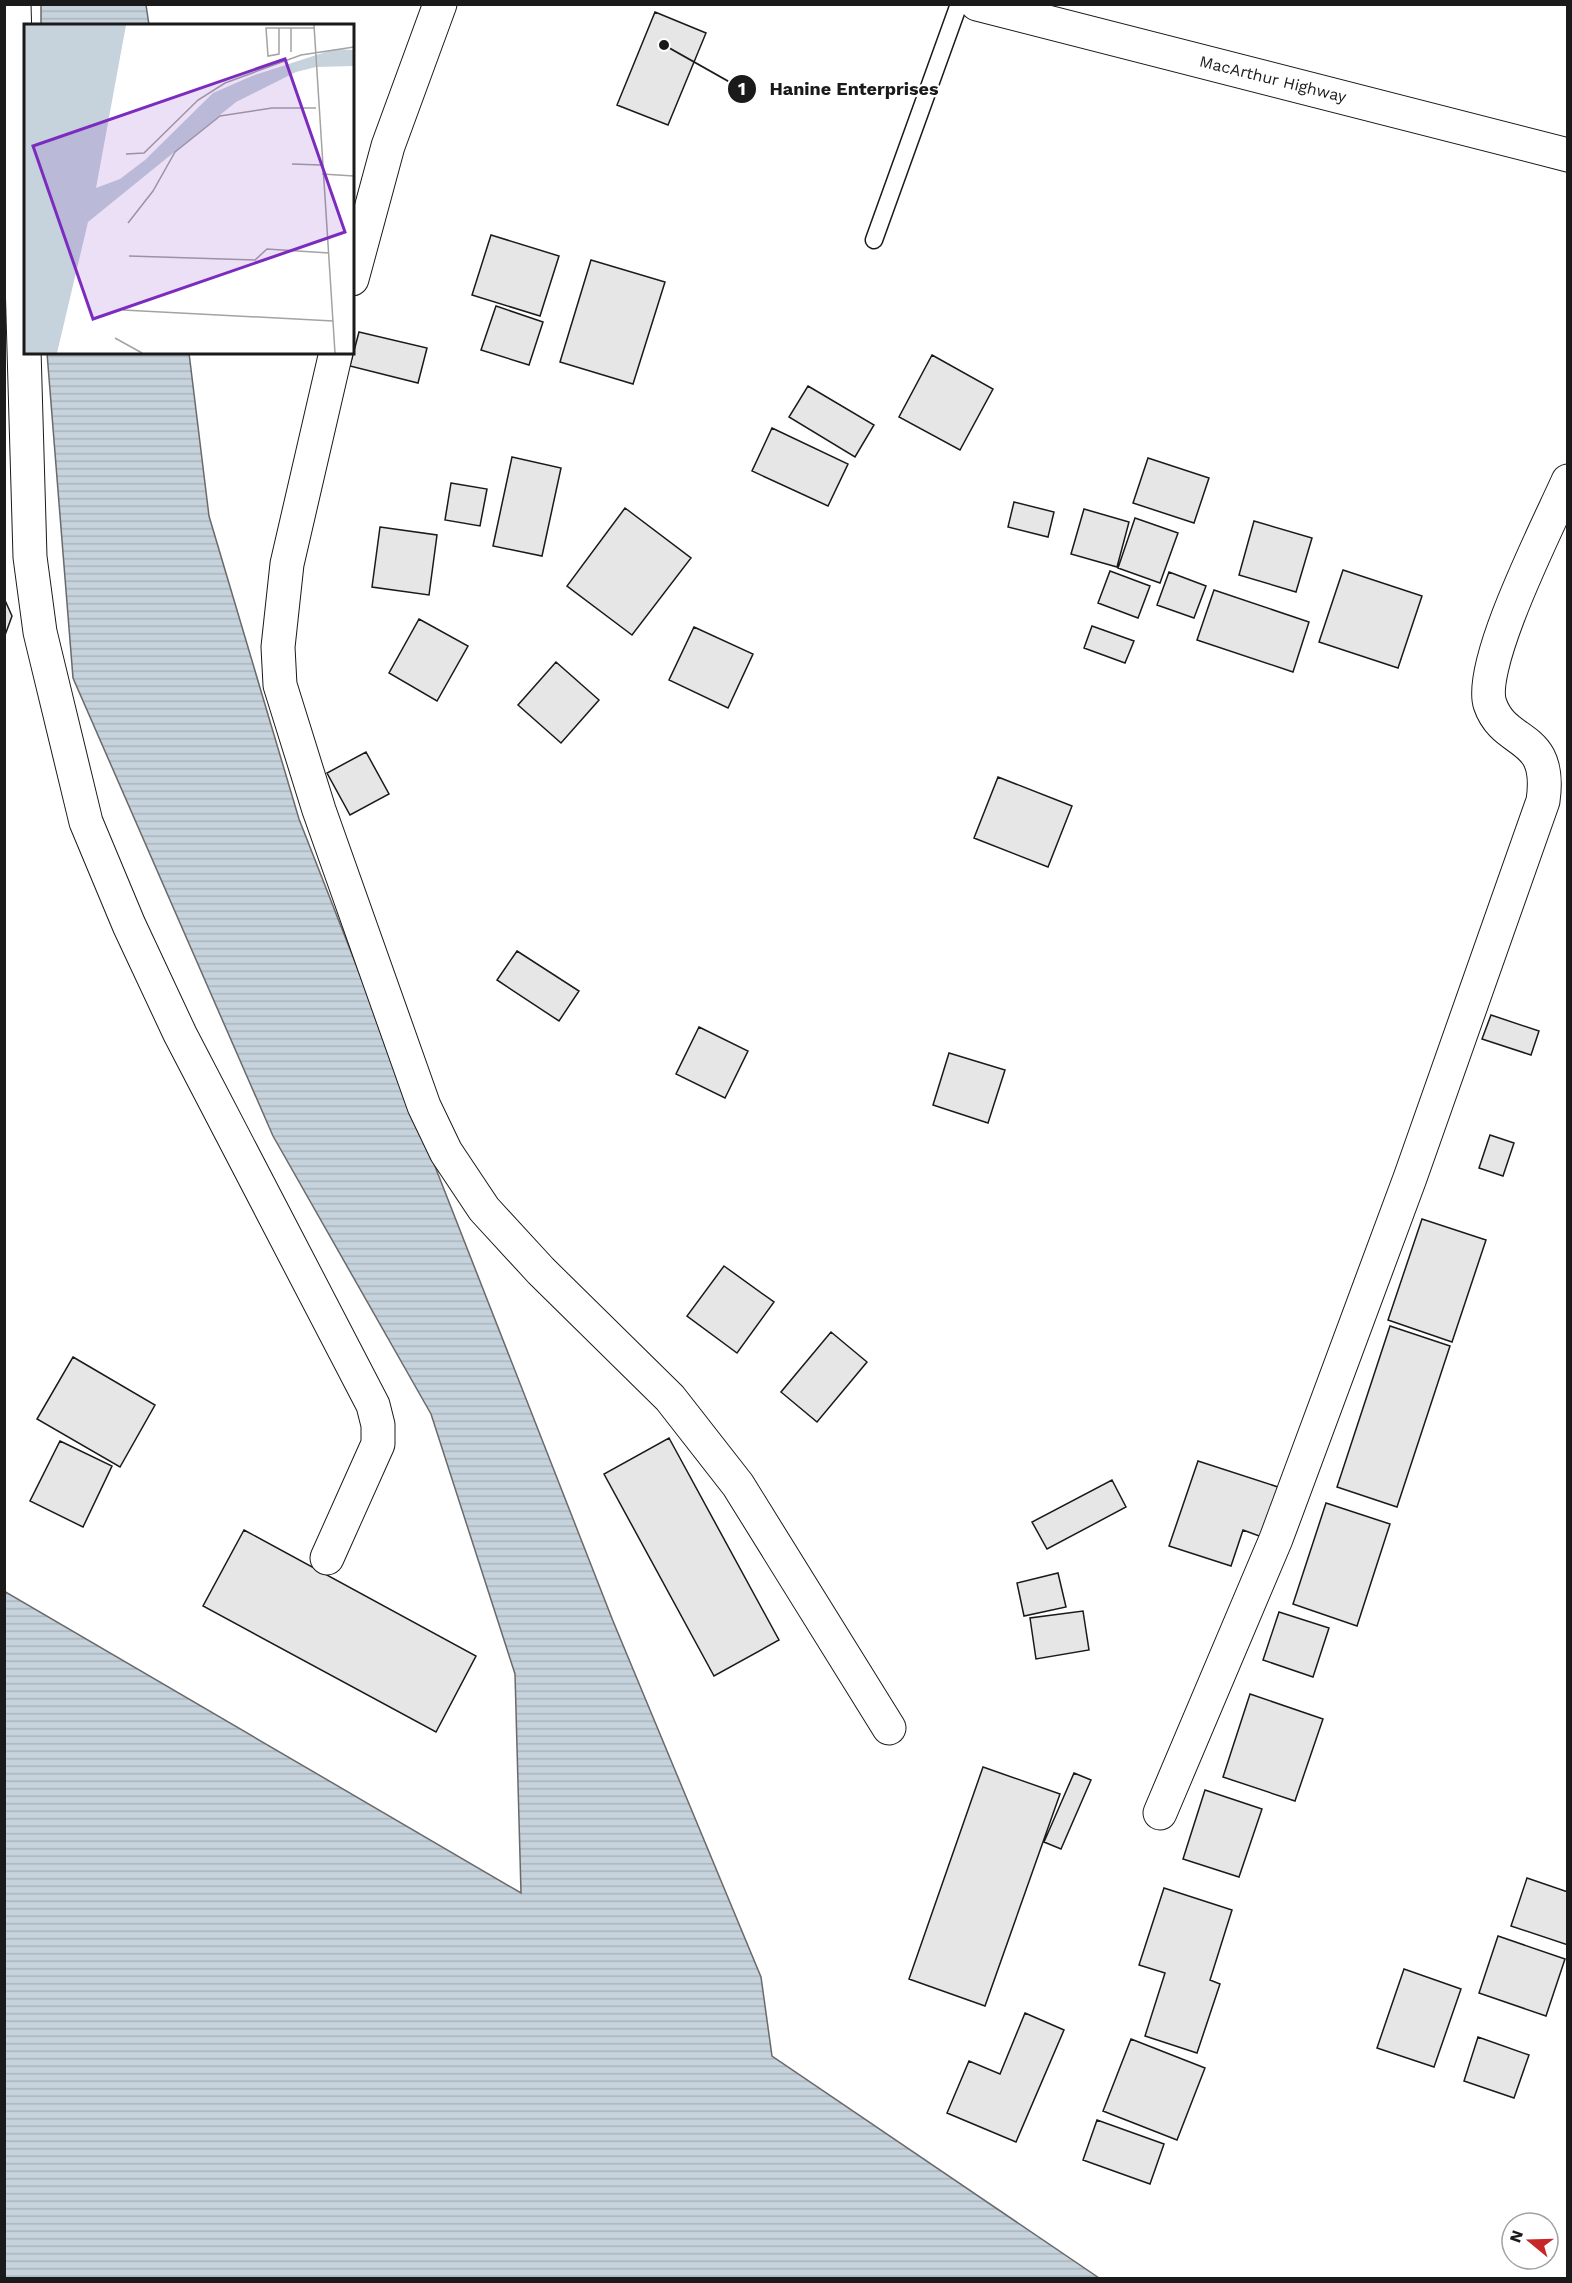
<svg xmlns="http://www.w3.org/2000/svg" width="1572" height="2283" viewBox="0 0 1572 2283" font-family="'Work Sans',sans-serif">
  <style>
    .water { fill: url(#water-rules); stroke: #6a6a6a; stroke-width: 1.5 }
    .building { fill: #e6e6e6; stroke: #1a1a1a; stroke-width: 1.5 }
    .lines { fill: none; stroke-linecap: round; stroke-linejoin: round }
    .lane-casing { stroke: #1a1a1a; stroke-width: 19 }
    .street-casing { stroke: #1a1a1a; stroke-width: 35 }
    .highway-casing { stroke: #1a1a1a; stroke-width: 35 }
    .lane { stroke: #fff; stroke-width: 16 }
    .street { stroke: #fff; stroke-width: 33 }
    .highway { stroke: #fff; stroke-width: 33 }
    .labels { text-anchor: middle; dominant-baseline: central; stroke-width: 4.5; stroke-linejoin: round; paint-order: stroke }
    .street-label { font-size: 16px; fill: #1a1a1a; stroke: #fff }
    .inset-road { fill: none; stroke: #a3a3a3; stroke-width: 1.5 }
    .view { fill: #7b2cbf; fill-opacity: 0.15; stroke: #7b2cbf; stroke-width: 3 }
    .inset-edge { fill: none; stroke: #1a1a1a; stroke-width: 3 }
    .leader { fill: none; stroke: #1a1a1a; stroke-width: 2 }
    .callout-dot { fill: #1a1a1a; stroke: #fff; stroke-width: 2 }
    .mark-label { font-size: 18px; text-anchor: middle; font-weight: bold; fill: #fff }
    .callout-label { font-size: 18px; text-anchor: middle; font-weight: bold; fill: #1a1a1a; stroke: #fff; stroke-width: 4.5; stroke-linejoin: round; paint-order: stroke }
  </style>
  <defs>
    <pattern id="water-rules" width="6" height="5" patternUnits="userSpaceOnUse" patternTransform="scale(1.5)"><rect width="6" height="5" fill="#c6d2dc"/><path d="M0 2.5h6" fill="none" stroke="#aab4bc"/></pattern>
  </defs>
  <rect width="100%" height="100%" fill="#fff"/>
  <path class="water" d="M41,5h105l3,20h-108z
    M47,353h142l20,163 90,303 314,802 148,356 11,79 327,222h-1094l-1,-687 517,302 -6,-219 -84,-260 -158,-278 -200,-458z"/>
  <path class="building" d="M655,12l51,21 -38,92 -51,-20z
    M491,235l68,21 -19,60 -68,-21z
    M591,260l74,22 -32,102 -73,-22z
    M496,306l47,16 -14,43 -48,-15z
    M359,332l68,16 -9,35 -68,-17z
    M932,355l61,34 -33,61 -61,-33z
    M808,386l66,39 -19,32 -66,-40z
    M772,428l76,36 -20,42 -76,-35z
    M512,457l49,11 -19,88 -49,-10z
    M1148,458l61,20 -15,45 -61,-20z
    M451,483l36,6 -7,37 -35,-6z
    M1014,502l40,10 -6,25 -40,-10z
    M625,508l66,50 -59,77 -65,-49z
    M1084,509l45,13 -12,45 -46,-13z
    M1135,518l43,15 -18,50 -42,-15z
    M1254,521l58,17 -16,54 -57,-17z
    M380,527l57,8 -8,60 -57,-8z
    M1343,570l79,26 -24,72 -79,-26z
    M1110,571l40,15 -12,32 -40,-15z
    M1169,572l37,14 -12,32 -37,-13z
    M1214,590l95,32 -16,50 -96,-32z
    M4,598l8,18 -8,22z
    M419,619l49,27 -31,55 -48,-28z
    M1092,626l42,15 -9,22 -41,-15z
    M694,627l59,27 -25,54 -59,-28z
    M556,662l43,38 -38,43 -43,-38z
    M366,752l23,42 -39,21 -23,-42z
    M998,777l74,29 -24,61 -74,-29z
    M517,951l62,40 -20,30 -62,-41z
    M1491,1015l48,16 -8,24 -49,-16z
    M699,1027l49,24 -23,47 -49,-24z
    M949,1053l56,17 -17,53 -55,-18z
    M1490,1135l24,8 -11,33 -24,-8z
    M1422,1219l64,21 -34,102 -64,-22z
    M724,1266l50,36 -37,51 -50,-37z
    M1390,1326l60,20 -53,161 -60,-20z
    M831,1332l36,30 -50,60 -36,-30z
    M73,1357l82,48 -35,62 -83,-48z
    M669,1438l110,202 -65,36 -110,-202z
    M60,1441l52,25 -29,61 -53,-26z
    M1198,1461l80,26 -16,50 -19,-7 -12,36 -62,-20z
    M1112,1480l14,27 -79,42 -15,-27z
    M1326,1503l64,21 -33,102 -64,-22z
    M244,1530l232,126 -40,76 -233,-126z
    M1058,1573l8,34 -42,9 -7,-33z
    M1083,1611l6,39 -53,9 -6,-41z
    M1279,1612l50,16 -16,49 -50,-17z
    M1250,1694l73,25 -28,82 -72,-24z
    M983,1767l77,27 -75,212 -76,-27z
    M1074,1773l17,7 -30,69 -17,-7z
    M1205,1790l57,19 -23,68 -56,-18z
    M1527,1878l41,14v53l-57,-19z
    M1164,1888l68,22 -22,70 10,4 -23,69 -52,-17 20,-63 -26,-8z
    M1498,1936l67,23 -19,57 -67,-23z
    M1404,1969l57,20 -27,78 -57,-19z
    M1025,2013l39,17 -48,112 -69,-29 22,-52 31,13z
    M1478,2037l51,18 -15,43 -50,-17z
    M1131,2039l74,29 -28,72 -74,-29z
    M1097,2120l67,24 -14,40 -67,-24z"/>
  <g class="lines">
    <defs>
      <path id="lane" d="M874,240l85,-236"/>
      <path id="street" d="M14,4l16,553 10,75 46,190 43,103 51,109 193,371 5,20v19l-51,114
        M352,279l36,-133 52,-142
        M336,352l-49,212 -9,83 2,38 39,125 105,296 22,46 38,57 57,62 129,127 68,87 151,243
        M1160,1813l116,-274 134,-361 133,-377c10,-70 -38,-53 -53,-97 -13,-39 59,-180 78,-223"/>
      <path id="highway" d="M977,4l591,151"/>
    </defs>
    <use href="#lane" class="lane-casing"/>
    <use href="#street" class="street-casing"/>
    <use href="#highway" class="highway-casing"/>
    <use href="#lane" class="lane"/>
    <use href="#street" class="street"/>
    <use href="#highway" class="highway"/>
  </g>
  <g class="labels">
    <g class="street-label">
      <text transform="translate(1273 79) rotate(14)">MacArthur Highway</text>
    </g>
  </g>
  <g transform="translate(24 24)">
    <rect width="330" height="330" fill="#fff"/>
    <path d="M0,1h102l-30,163 24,-9 25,-19 68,-67 39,-17 83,-27 19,1v16l-38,1 -20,5 -60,30 -148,120 -31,131h-33z" fill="#c6d2dc"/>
    <path class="inset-road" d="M290,1l21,328M255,4v26l-11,2 -2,-28h48M267,4v24M102,130l18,-1 54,-53 27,-17 76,-28 53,-8M268,140l29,1M298,150l32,2M104,199l25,-32 22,-39 45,-36 52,-8h44M105,232l126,4 12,-11 62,4M99,286l210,11M91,314l27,15"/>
    <path class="view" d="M261,35l60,173 -252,87 -60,-173z"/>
    <rect width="330" height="330" class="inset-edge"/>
  </g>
  <path class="leader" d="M664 45L742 89"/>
  <g class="callout-dot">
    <circle cx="664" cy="45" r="6"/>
    <circle cx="742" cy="89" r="15"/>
  </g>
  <g class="mark-label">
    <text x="742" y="95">1</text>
  </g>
  <g class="callout-label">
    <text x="854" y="95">Hanine Enterprises</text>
  </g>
  <rect width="1572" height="2283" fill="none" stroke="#1a1a1a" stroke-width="12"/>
  <g transform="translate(1530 2241) rotate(289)"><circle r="28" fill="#ffffff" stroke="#a3a3a3" stroke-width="1.5"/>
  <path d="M0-4.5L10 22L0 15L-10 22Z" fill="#c62828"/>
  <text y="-9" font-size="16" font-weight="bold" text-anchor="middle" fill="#1a1a1a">N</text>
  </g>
</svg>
